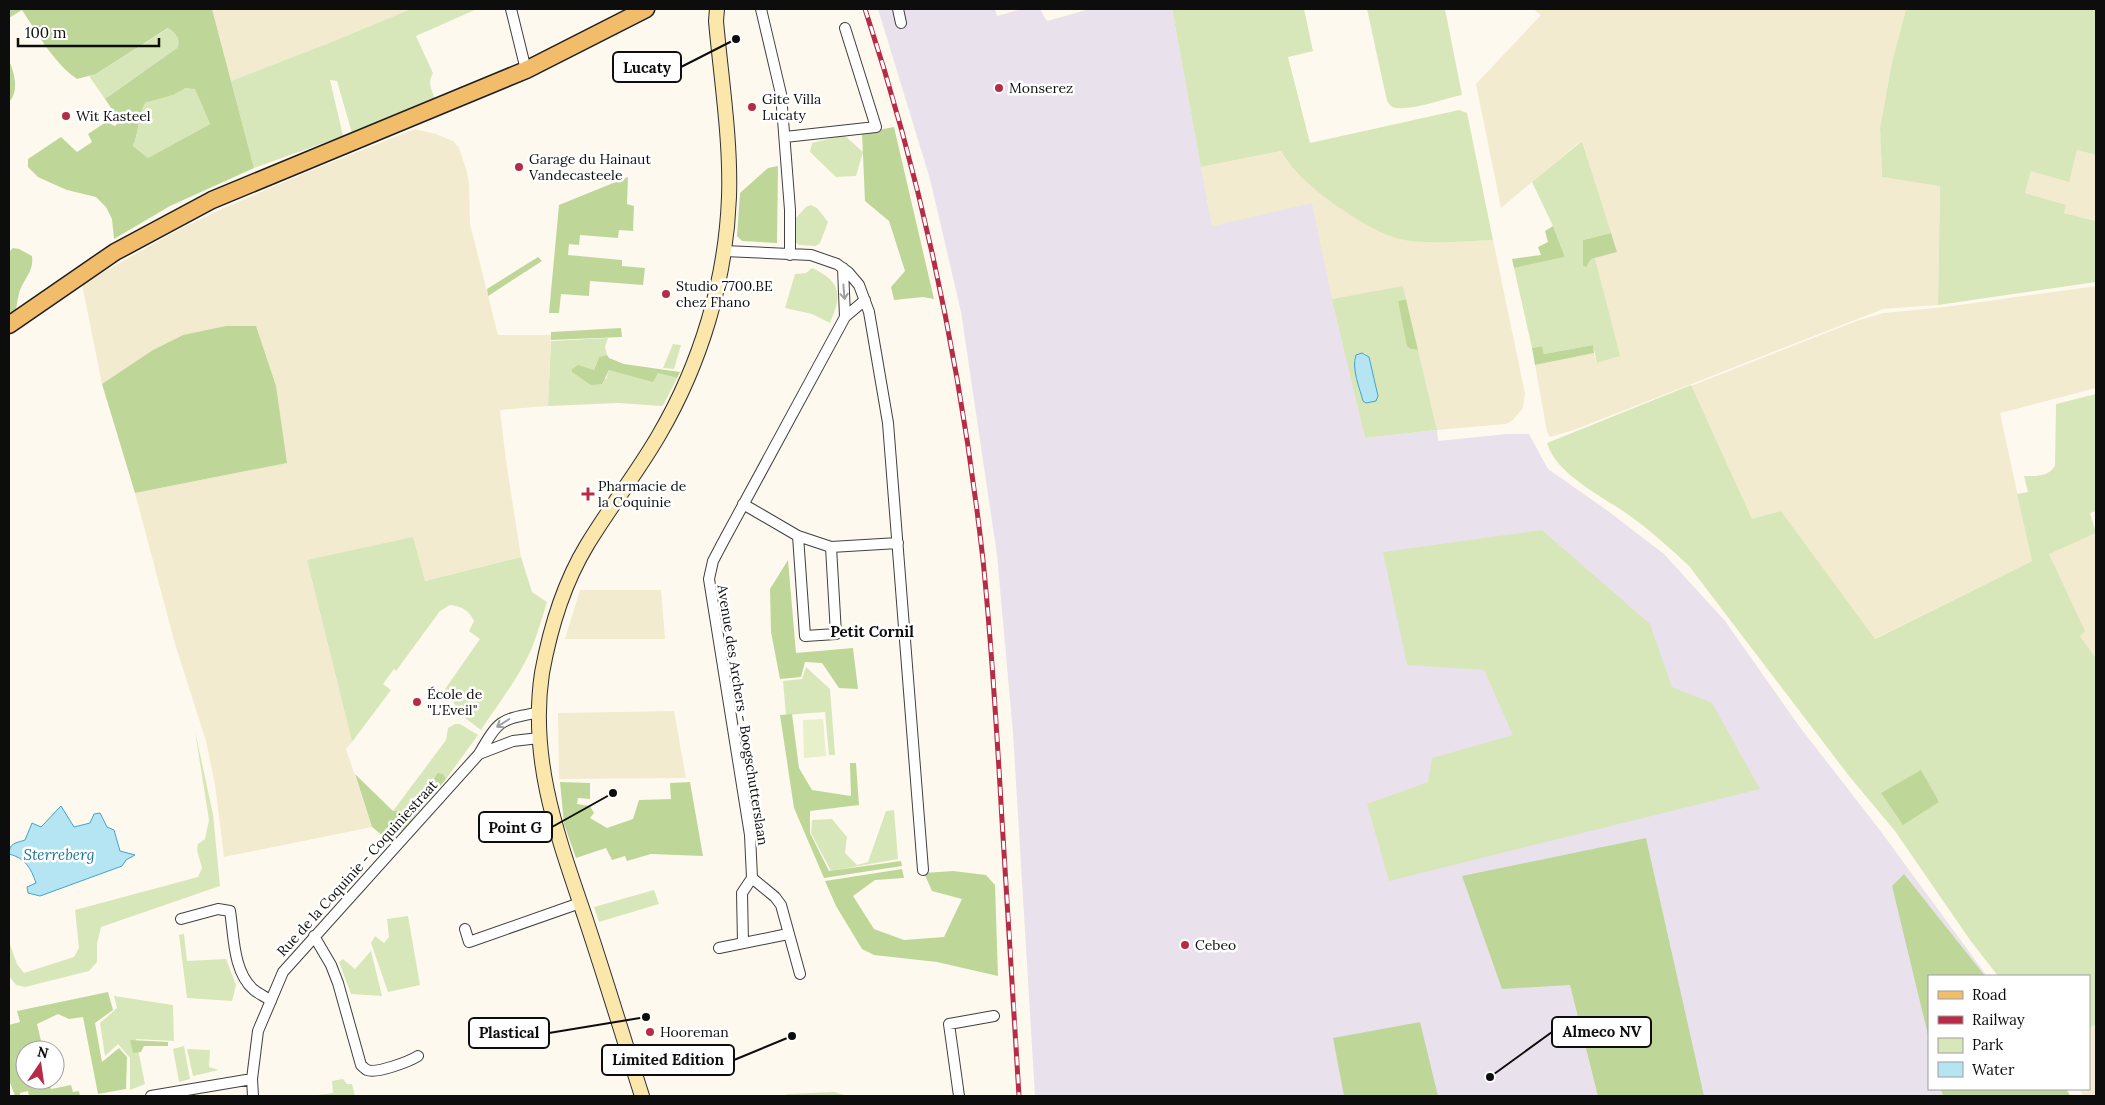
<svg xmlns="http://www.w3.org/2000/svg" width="2105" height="1105" viewBox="0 0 2105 1105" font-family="Lora,serif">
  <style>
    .industrial { fill: #e9e2ec }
    .farmland { fill: #f3ebcf }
    .green { fill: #d8e7b9; fill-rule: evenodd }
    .forest { fill: #bed799; fill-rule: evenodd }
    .pitch { fill: #e8efcb }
    .water { fill: #b5e5f3; stroke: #3fa5c7 }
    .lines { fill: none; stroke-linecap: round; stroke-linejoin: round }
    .street-casing { stroke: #404040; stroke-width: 12 }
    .secondary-casing { stroke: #2f2f2f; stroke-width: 16 }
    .primary-casing { stroke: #1e1e1e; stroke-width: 19 }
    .street { stroke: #fff; stroke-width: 10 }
    .secondary { stroke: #fbe7ac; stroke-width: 14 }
    .primary { stroke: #f2bd6a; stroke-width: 16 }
    .rail-casing { stroke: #b72b46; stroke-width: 5 }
    .rail { stroke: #fff; stroke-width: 3; stroke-dasharray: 9; stroke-linecap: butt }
    .oneway { stroke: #9e9e9e }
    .poi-dot { fill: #b72b46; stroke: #fff; stroke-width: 2 }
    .labels { text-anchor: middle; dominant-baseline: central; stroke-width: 5; stroke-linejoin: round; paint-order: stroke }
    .poi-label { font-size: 14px; fill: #0d0d0d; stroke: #fff; text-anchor: start }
    .street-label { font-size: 14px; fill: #0d0d0d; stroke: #fff }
    .neighbourhood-label { font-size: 15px; font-weight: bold; fill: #0d0d0d; stroke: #fff }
    .water-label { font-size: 15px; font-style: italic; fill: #1c759a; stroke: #fff }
    .leader { fill: none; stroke: #0d0d0d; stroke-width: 2 }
    .callout-dot { fill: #0d0d0d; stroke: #fff; stroke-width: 2 }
    .callout { fill: #fff; stroke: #0d0d0d; stroke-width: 2 }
    .callout-label { font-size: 15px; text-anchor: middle; font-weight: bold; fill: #0d0d0d }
  </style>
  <rect width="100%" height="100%" fill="#fef9ee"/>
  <path class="industrial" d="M878,9h117l2,7 25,-7h18l7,12 43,-12h82l40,216 100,-23 53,236 72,-8 1,11 69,-7h22l19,35 60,42 56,43 61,67 74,105 80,103 108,147h-58v113h138l4,7h-1036l-22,-363 -16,-178 -36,-243 -31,-133z"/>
  <path class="farmland" d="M212,9h199l-82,34 -98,38z
    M1533,9h373l-14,53 -12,66 2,49 58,8 -2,120 -55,4 -309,121 -24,7 -3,-5 -12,-67 59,-12 3,10 22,-7 -24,-98 21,-6 -34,-112 -81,68 -25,-124 65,-69z
    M415,129l21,5 17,7 6,7 8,24 2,12 1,40 28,111h53l-3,71 -48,4 6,51 15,96 -96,24 -118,-21 45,182 -6,7 26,78 -148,30 -9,-72 -9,-44 -31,-97 -40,-151 151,-30 -30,-137h-30l-106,47 -18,11 -20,-100 98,-55 44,-21 86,-37z
    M2077,150l19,5v66l-32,-8 1,-8 -40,-12 6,-23z
    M1281,151l4,8 10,12 19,17 27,20 52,29 49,4 51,-1 32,153 -2,15 -11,13 -6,3 -69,6 -34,-143 -71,12 -20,-96 -100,23 -11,-59z
    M2096,286v102l-96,25 32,148 -158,78 -93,-128 -29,9 -61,-134 168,-66 25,-7 61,-6z
    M2096,533v125l-16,-22 -31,-83z
    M580,590h81l4,49h-100z
    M674,711l12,67 -127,1 -1,-66z
    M2096,1024v72h-13l-3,-7h9v-61z"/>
  <path class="green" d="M411,9h66l-61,27 17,37c-6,11 -1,17 3,28l-84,32 -15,-52 -7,-1 13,56 -89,32 -23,-87 98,-38z
    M1172,9h132l9,42 -25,6 22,86 149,-33 8,3 26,127c-28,1 -74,6 -100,-3 -32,-11 -98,-56 -112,-86l-80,16z
    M1367,9h78l17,86c-19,4 -47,15 -66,13 -4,0 -6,-3 -9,-7z
    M1906,9h190v146l-19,-5 -8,32 -38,-11 -6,22 41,12 -2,8 32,8v61l-158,23 2,-119 -58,-9 -2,-49 12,-66z
    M169,28c7,6 12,10 8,20l-72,51 -16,-23 7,-2z
    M186,88h9l15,36 -62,34 -15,-12c6,-14 5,-29 12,-43l28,-8z
    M844,135l19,17 -7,24 -20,1 -26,-25 2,-9z
    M1582,141l29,92 -28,7 6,24 1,-5 5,-1 25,98 -23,7 -4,-18 -49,9 -2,-8 -10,2 -18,-80 51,-11 -12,-31 -21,-44z
    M811,205l6,3 11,14 -8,21 -4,3 -17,-1 -4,-3 -2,-21 13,-14z
    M812,268c30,14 30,27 18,55l-18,-9 -27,-6 10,-34 11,-1z
    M1403,286l3,13 -8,2 13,48 7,1 19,80 -72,8 -33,-139zM1362,353l4,1 -3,47 -9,-42 2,-4z
    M608,338l-3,9 2,8 -8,2 -5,13 12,9 3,-9 49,3 19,5 -13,26 -2,2 -44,-3 -70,3 3,-65z
    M673,344l8,1 -7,24 -11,-1z
    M1691,385l61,134 29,-8 94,128 157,-78 -15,-67 11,-2 -4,-16c12,0 24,1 31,-10l1,-62 40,-10v117l-6,2 6,20 -47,21 36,77 -5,5 16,22v366l-7,4v-52h-91l-28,-36 -75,-109 -46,-55 -160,-210c-19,-18 -38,-35 -59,-50 -27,-20 -73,-40 -83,-73z
    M1542,530l108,94 22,63 40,16 48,86 -371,92 -22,-77 61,-22 4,-24 81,-23 -29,-65 -77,-5 -24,-113z
    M413,537l12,44 96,-24 11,35 15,10c-5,16 -10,33 -16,48 -13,29 -33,54 -50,80l-20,-15 -16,-26 35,-50 -11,-8 5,-10c-4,-10 -13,-15 -24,-16l-10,6 -44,60 -2,-2 -11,15 8,6 -39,52 -45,-182z
    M806,667l24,22 5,66h-6l-4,-43 -39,3 -3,-34 19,-2z
    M455,724h5l18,11 -32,44 -3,-5 -32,36 -18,1 53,-71 2,-12z
    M195,731l18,83 7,72 -119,41 -4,17v18l-8,9 -64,16 -9,-2 -7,-9v-34l8,22 7,9 50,-16 5,-9 -4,-38 123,-33 4,-9 -5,-18 1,-6 7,-5 4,-19z
    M894,810l4,49 -67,12 -20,-38 1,-13 20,-1 15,18 -2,16 12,12 11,-3 18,-51z
    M654,890l5,14 -60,18 -5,-15z
    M408,916l12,69 -32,7 -17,-49 4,-7 9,7 5,-6 -2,-18z
    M184,934l3,27 39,-2 10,26 -4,16 -45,-3 -8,-63z
    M371,951l11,45 -31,-2 -12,-32 4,-3 12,10z
    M114,996l59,9 1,36 -38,-2 9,45 -15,6v-32l-12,-14 -13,12 -5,-33 17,-15z
    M184,1046l6,33 -11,3 -6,-33z
    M187,1049l23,1 -1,17 10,3 -26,6z
    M343,1079l4,5h5l3,12h-45l23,-3 -1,-12z
    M834,1092l14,4h-61l-1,-2z"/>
  <path class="forest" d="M9,9h203l42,159 -84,38 -56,33 -2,-20 -6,-12 -10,-10 -29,-7 -16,-7 -13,-6 -10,-10v-8l33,-22 16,15 15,-10 -4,-8 18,-12 9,4 5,-5 -15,-22 72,-51c4,-9 -1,-15 -9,-20l-72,46 -19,5c-24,-17 -39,-45 -55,-69l-13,8zM186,88l9,1 15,35 -62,34 -15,-12c6,-14 5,-29 12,-43l28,-8z
    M9,61c6,12 10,31 0,41z
    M894,127l40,172 -11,-2 -29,3 -3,-13 14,-16 -16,-50 -24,-20 -3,-68z
    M778,166l-1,77 -35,-2 -5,-5 3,-43 28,-25z
    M628,177l-1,27 7,2 -1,25 -14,-1 -1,8 -38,-3 -1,10 -10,-1 -1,11 54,5v6l23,2 -2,17 -53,-4 -1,15 -28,-2 -2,19h-10l10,-108z
    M1553,226l12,31 -51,11 -2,-9 29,-4 -3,-8 10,-5 -3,-11z
    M1611,233l6,19 -26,7 -5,8 -3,-1v-26z
    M13,248l6,1 13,7c2,15 -7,21 -12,34 -2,6 -3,13 -4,20l-7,5v-63z
    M538,257l4,4 -54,35 -1,-7z
    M1406,299l12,51 -7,-1 -4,-3 -9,-45z
    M226,326h30l20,60 11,77 -152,30 -33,-109 51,-34 30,-15z
    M621,328l1,9 -71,3v-8z
    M1593,345l1,8 -59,12 -3,-17 10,-2 2,8z
    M607,355l2,3 15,6 56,8 -3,6 -19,-5 -5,9 -44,-12 -7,14 -11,1 -19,-13v-3l6,-4 16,5 5,-13z
    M788,560l8,93 57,-5 5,41 -19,-1 -17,-25 -17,-1 -4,15 -21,2 -9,-47 -1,-43z
    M792,714l7,54 13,22 39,6 -1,-33h6l3,42 -49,6v22l19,38 72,-10 1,5 -78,12 -30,-70 -14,-93z
    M1921,770l18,32 -36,23 -22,-32z
    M438,773l5,1 3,5 -44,52 -7,-4 -12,9 -11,-9 -17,-53 38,37 19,-1z
    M560,782l30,1v16l-12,-1 -1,6 13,2 4,7 -4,5 17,10 26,-9 6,-19 32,-1 -1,-16 20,-1 13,74 -52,-2 -24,7 -2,-5 -13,4 -6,-12 -30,10 -12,-34z
    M1646,838l58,258h-106l-28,-111 -68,4 -40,-113z
    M902,869l2,9 -29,2 -22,16 21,33 30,11 40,-3 18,-38 -30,-8 -8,-18 29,-2 33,4 9,10 3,91 -61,-14 -63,-7 -12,-6 -26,-43 -11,-25z
    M1904,874l81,102h-56v63l-37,-153z
    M108,992l5,18 -18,13 7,39 17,-14 8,9 -1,32 -28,5 -15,-77 -14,2 -11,-5 -21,10 6,25 -18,1v30h24l2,9 20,-4 2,7 6,-1 1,5h-51l-1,-5 -8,2v3h-5l-6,-16v-55l11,-3 -3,-11z
    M1420,1022l18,74h-94l-11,-58z
    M130,1040l38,2v4h-24l-3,6 -8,1z
    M1941,1089h125l4,7h-127z"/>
  <path class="pitch" d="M823,719l3,37 -22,2 -1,-38z"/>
  <path class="water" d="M1362,353l7,4 9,39 -2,5 -10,2 -3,-2c-3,-12 -12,-33 -7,-46z
    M61,806l13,21 16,-4 4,-9 6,-1 7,14 7,3 6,21 15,4 -9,5 -4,6 -82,30 -12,-3 -1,-6 9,-4c-5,-15 -11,-25 -27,-29 0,-11 7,-11 16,-14l7,-17 9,4z"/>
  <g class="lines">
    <defs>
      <path id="street" d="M511,9l15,61
        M761,9l20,85 9,116v45
        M898,9l3,14
        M785,137l91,-10 -31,-99
        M724,251l87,4 26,9 11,8 11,13 10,27 19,111 35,447
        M843,268l2,49
        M743,504l55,32 7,100 31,-2 -5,-87 -33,-11
        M831,547l67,-4
        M479,754l34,-13 26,-3
        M752,878l23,19 6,8 19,69
        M181,919l37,-10 12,2c4,25 3,61 24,79 5,4 12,7 17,11
        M465,929l4,13 111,-39
        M314,936l17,29 7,18 23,82c2,2 4,4 6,5 10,4 43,-9 51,-14
        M743,943l-1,-50 10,-15 -2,-43 -41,-256 4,-18 10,-19 122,-225 20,-17
        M719,948l69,-14
        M151,1096l101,-17
        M253,1096l-1,-17 6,-48 25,-59 196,-218c21,-36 21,-34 61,-42
        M959,1096l-10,-72 45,-8"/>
      <path id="secondary" d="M642,1096c-19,-59 -37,-119 -57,-179 -27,-80 -56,-157 -43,-244 8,-44 22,-90 45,-128 23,-38 50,-72 72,-110 42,-72 67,-155 70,-238 2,-57 -8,-119 -13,-176l1,-12"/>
      <path id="primary" d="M9,325l106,-73 97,-52 314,-130 120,-61"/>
    </defs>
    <use href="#street" class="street-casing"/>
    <use href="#secondary" class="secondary-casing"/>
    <use href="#primary" class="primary-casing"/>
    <use href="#street" class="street"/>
    <use href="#secondary" class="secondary"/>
    <use href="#primary" class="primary"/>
    <defs>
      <path id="rail" d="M865,9c59,178 97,365 118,551 9,87 14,173 19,260 6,92 12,184 17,276"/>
    </defs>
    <use href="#rail" class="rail-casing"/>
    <use href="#rail" class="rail"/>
  </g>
  <defs><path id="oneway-shaft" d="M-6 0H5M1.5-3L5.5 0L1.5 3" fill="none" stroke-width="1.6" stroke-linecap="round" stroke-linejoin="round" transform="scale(1.25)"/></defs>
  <g class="oneway">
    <use href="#oneway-shaft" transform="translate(844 292) rotate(85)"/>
    <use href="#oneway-shaft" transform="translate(503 723) rotate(148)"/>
  </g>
  <g class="poi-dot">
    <circle cx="999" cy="88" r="5"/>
    <circle cx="752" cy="107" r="5"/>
    <circle cx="66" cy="116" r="5"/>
    <circle cx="519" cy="167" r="5"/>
    <circle cx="666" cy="294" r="5"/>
    <path d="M585.5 486.5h5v5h5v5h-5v5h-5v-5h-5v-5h5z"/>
    <circle cx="417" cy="702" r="5"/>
    <circle cx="1185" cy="945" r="5"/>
    <circle cx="650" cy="1032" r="5"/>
  </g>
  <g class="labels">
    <g class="poi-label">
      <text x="1009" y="88">Monserez</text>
      <text x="762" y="99">Gite Villa<tspan x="762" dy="16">Lucaty</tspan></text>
      <text x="76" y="116">Wit Kasteel</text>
      <text x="529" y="159">Garage du Hainaut<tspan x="529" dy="16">Vandecasteele</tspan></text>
      <text x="676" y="286">Studio 7700.BE<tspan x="676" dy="16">chez Fhano</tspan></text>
      <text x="598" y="486">Pharmacie de<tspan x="598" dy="16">la Coquinie</tspan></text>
      <text x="427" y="694">École de<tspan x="427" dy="16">"L'Eveil"</tspan></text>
      <text x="1195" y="945">Cebeo</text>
      <text x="660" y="1032">Hooreman</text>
    </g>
    <g class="street-label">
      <text transform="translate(743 715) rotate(81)">Avenue des Archers - Boogschutterslaan</text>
      <text transform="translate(357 868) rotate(-48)">Rue de la Coquinie - Coquiniestraat</text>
    </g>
    <g class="neighbourhood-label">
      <text x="872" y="631">Petit Cornil</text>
    </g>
    <g class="water-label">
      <text x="59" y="854">Sterreberg</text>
    </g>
  </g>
  <path class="leader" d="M736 39L681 67M613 793L552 827M1490 1077L1552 1032M646 1017L549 1033M792 1036L734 1060"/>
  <g class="callout-dot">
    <circle cx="736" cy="39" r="5"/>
    <circle cx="613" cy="793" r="5"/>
    <circle cx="1490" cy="1077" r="5"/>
    <circle cx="646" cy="1017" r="5"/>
    <circle cx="792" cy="1036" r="5"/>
  </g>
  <g class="callout">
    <rect x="613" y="52" width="68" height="30" rx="5"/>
    <rect x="479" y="812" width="73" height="30" rx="5"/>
    <rect x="1552" y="1017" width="99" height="30" rx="5"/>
    <rect x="469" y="1018" width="80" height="30" rx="5"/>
    <rect x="602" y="1045" width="132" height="30" rx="5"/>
  </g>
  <g class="callout-label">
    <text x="647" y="73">Lucaty</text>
    <text x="515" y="833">Point G</text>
    <text x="1602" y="1037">Almeco NV</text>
    <text x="509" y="1038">Plastical</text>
    <text x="668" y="1065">Limited Edition</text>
  </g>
  <rect width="2105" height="1105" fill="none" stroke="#0d0d0d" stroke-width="20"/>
  <rect x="1928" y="975" width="162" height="115" fill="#ffffff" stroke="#9e9e9e"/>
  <rect x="1938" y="991" width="25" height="8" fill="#f2bd6a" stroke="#9e9e9e"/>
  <text x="1972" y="1000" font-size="15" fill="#0d0d0d">Road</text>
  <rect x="1938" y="1016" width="25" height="8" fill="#b72b46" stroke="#9e9e9e"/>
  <text x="1972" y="1025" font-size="15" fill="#0d0d0d">Railway</text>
  <rect x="1938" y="1038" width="25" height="15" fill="#d8e7b9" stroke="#9e9e9e"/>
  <text x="1972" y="1050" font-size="15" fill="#0d0d0d">Park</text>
  <rect x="1938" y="1062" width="25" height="15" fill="#b5e5f3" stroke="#9e9e9e"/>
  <text x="1972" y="1075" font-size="15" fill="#0d0d0d">Water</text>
  <g transform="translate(40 1065) rotate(13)"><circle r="24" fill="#ffffff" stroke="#9e9e9e"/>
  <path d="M0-4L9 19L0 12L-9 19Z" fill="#b72b46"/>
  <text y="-8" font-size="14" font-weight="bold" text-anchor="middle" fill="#0d0d0d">N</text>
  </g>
  <path d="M18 38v8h141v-8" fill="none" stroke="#0d0d0d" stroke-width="2.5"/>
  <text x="25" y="38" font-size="15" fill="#0d0d0d" stroke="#ffffff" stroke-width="4" paint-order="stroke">100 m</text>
</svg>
